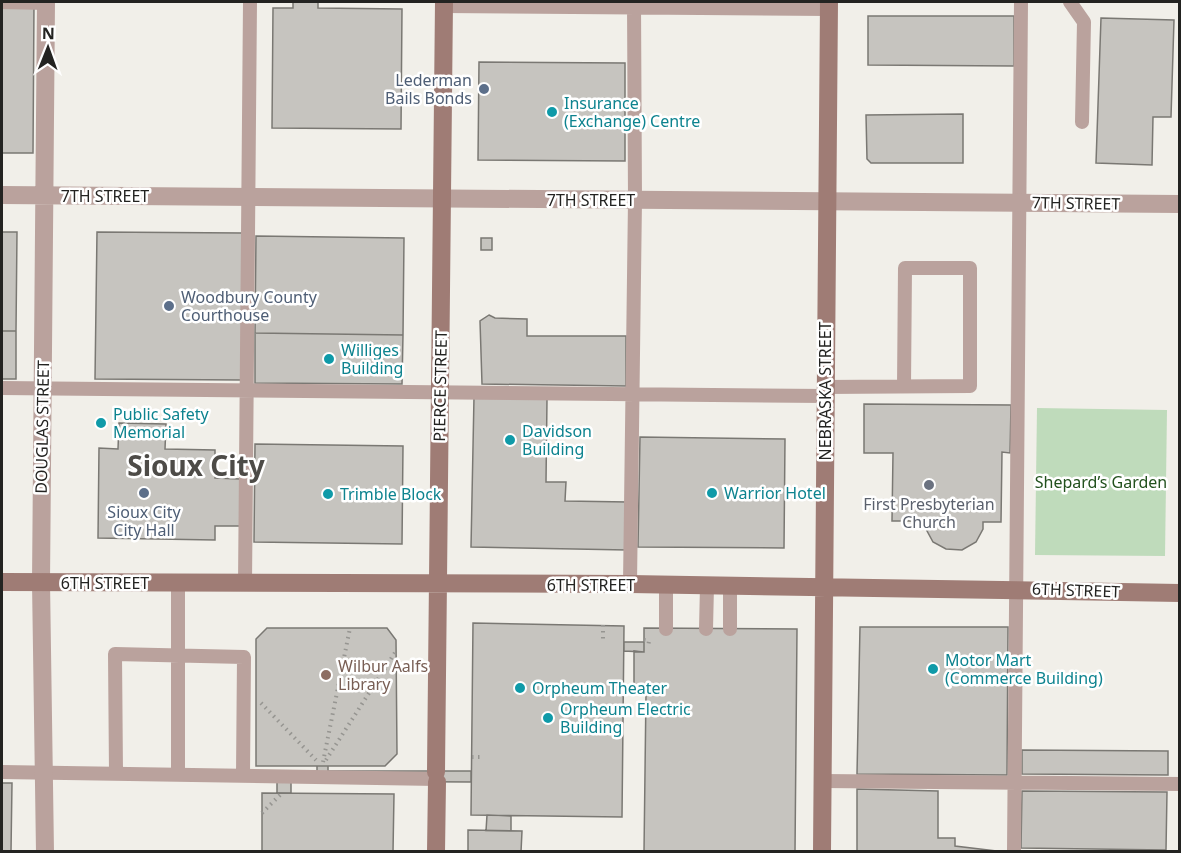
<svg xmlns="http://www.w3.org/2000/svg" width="1181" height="853" viewBox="0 0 1181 853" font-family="'Noto Sans',sans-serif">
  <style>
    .green { fill: #bfdbbb }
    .building { fill: #c6c4bf; stroke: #7a7873; stroke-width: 1.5 }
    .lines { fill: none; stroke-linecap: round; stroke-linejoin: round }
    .path { stroke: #969591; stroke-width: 4; stroke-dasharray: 1.5 4.5; stroke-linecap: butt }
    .lane { stroke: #baa29d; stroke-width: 14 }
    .street { stroke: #baa29d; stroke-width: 18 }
    .secondary { stroke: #9f7c75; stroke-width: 18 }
    .service-dot { fill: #5c6f8a; stroke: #fff; stroke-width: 2 }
    .culture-dot { fill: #0f9aa8; stroke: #fff; stroke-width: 2 }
    .worship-dot { fill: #6b7280; stroke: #fff; stroke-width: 2 }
    .education-dot { fill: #8d6e63; stroke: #fff; stroke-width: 2 }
    .labels { text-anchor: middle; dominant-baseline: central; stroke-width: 5; stroke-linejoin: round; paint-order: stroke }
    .service-label { font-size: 16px; fill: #4e5e75; stroke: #fff; text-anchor: end }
    .culture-label { font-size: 16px; fill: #0d838f; stroke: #fff; text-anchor: start }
    .street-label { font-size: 16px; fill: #232321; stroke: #fff }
    .park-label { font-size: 16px; fill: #22511d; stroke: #fff }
    .worship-label { font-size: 16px; fill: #5b616d; stroke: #fff }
    .education-label { font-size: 16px; fill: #785e54; stroke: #fff; text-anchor: start }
    .town-label { font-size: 28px; font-weight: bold; fill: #4d4b47; stroke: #fff }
  </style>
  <rect width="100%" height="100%" fill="#f1efe9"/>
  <path class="green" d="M1037,408l130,2 -2,146 -130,-1z"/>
  <path class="building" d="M2,2h32l-1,151h-31z
    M293,2h25v6l84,1 -1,120 -129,-1 1,-120h20z
    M868,16h146v50l-146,-1z
    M1101,18l73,2 -3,97h-18l-1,48 -56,-2z
    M479,62l146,1v98l-147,-1z
    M963,114v49h-92l-4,-4 -1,-44z
    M2,232h15l-1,99h-14z
    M97,232l146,1 -1,147 -147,-1z
    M256,236l148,2 -1,97 -148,-2z
    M481,238h11v12h-11z
    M489,315l6,3 32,1v17h99v50l-144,-2 -2,-63z
    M2,331h14v48h-14z
    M255,333l148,2 -1,49 -147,-1z
    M474,397l73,2 -1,83h20l-1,19 63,1 -1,48 -156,-3z
    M864,404l147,1 -1,48 -8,-1 -1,70h-18v7l-7,13 -14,8 -16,-1 -13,-7 -7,-13v-8h-34l1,-68h-29z
    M119,423l47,1 -1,25 50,1v28l25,1v47h-25v14l-117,-2 1,-90 19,1z
    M640,437l145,2 -1,109 -146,-1z
    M255,444l148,2 -1,98 -148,-2z
    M473,623l151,3 -2,191 -151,-2z
    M860,627h148l-1,148 -150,-1z
    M267,628h120l9,12 1,114 -12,12h-129v-127z
    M644,628l153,1 -2,223h-151l2,-159h-12v-42l10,1z
    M624,642h20v10l-20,-1z
    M1022,750l146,1v24l-146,-1z
    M317,766h11v5h143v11l-180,-1v12h-14v-22h40z
    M2,783h10l-1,69h-9z
    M857,789l81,2v47h17v8l50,6h-148z
    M1022,791l145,1 -1,58 -145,-2z
    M262,793l132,1 -1,58h-131z
    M487,815l24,1v15h-25z
    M468,830l54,1 -1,21h-53z"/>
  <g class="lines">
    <path class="path" d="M603,625v14
      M644,640l5,1 -1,6
      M261,703l55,57
      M472,757h8
      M326,760l70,-109
      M323,762l27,-134
      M262,813l20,-20"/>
    <path class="lane" d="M2,2l44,1
      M1070,2l14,20 -2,100
      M444,6l385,3
      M825,387l145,-1v-118h-65l-1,118
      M2,388l823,8
      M178,583v191
      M245,584l5,-582
      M630,584l5,-384 -1,-198
      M666,629v-44
      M706,629l1,-43
      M730,629v-43
      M2,772l435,7
      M116,773l-1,-119 129,3 -1,118
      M823,781l357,3
      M1014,852l7,-850"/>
    <path class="street" d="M2,195l1178,9
      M45,852l-4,-270 5,-580"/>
    <path class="secondary" d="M2,582l628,2 550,9
      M436,772l8,-770
      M436,852l1,-70
      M822,852l7,-850"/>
  </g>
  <g class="service-dot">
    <circle cx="484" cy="89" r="6"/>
    <circle cx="169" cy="306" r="6"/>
    <circle cx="144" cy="493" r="6"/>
  </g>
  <g class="culture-dot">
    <circle cx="552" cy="112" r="6"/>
    <circle cx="329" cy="359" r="6"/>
    <circle cx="101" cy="423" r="6"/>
    <circle cx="510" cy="440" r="6"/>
    <circle cx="712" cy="493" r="6"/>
    <circle cx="328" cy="494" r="6"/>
    <circle cx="933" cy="669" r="6"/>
    <circle cx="520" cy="688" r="6"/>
    <circle cx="548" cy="718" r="6"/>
  </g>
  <circle class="worship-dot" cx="929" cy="485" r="6"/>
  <circle class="education-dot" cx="326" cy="675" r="6"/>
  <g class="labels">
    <g class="service-label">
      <text x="472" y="80">Lederman<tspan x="472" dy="18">Bails Bonds</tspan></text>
      <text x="181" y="297" text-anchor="start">Woodbury County<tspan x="181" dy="18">Courthouse</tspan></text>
      <text x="144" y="512" text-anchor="middle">Sioux City<tspan x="144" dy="18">City Hall</tspan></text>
    </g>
    <g class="culture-label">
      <text x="564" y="103">Insurance<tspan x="564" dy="18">(Exchange) Centre</tspan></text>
      <text x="341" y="350">Williges<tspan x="341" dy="18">Building</tspan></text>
      <text x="113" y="414">Public Safety<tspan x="113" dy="18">Memorial</tspan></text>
      <text x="522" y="431">Davidson<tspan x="522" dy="18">Building</tspan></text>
      <text x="724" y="493">Warrior Hotel</text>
      <text x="340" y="494">Trimble Block</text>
      <text x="945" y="660">Motor Mart<tspan x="945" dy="18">(Commerce Building)</tspan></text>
      <text x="532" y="688">Orpheum Theater</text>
      <text x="560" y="709">Orpheum Electric<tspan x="560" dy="18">Building</tspan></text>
    </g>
    <g class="street-label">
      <text x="105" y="196">7TH STREET</text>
      <text x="591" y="200">7TH STREET</text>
      <text transform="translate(1076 203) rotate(1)">7TH STREET</text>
      <text transform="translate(440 386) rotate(-89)">PIERCE STREET</text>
      <text transform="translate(825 391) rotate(-90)">NEBRASKA STREET</text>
      <text transform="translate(42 427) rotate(-89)">DOUGLAS STREET</text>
      <text x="105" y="583">6TH STREET</text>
      <text x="591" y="585">6TH STREET</text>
      <text transform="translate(1076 590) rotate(2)">6TH STREET</text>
    </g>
    <g class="park-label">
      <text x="1101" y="482">Shepard’s Garden</text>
    </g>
    <g class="worship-label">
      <text x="929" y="504">First Presbyterian<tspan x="929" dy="18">Church</tspan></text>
    </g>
    <g class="education-label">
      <text x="338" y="666">Wilbur Aalfs<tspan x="338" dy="18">Library</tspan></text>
    </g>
    <g class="town-label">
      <text x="196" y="465">Sioux City</text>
    </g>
  </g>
  <rect width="1181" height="853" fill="none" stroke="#232321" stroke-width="6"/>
  <g transform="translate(48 48) rotate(1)" stroke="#ffffff" stroke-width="4.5" paint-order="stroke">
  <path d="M0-4.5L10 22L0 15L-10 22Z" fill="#232321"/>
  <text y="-9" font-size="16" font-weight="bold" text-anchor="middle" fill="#232321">N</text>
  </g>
</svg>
